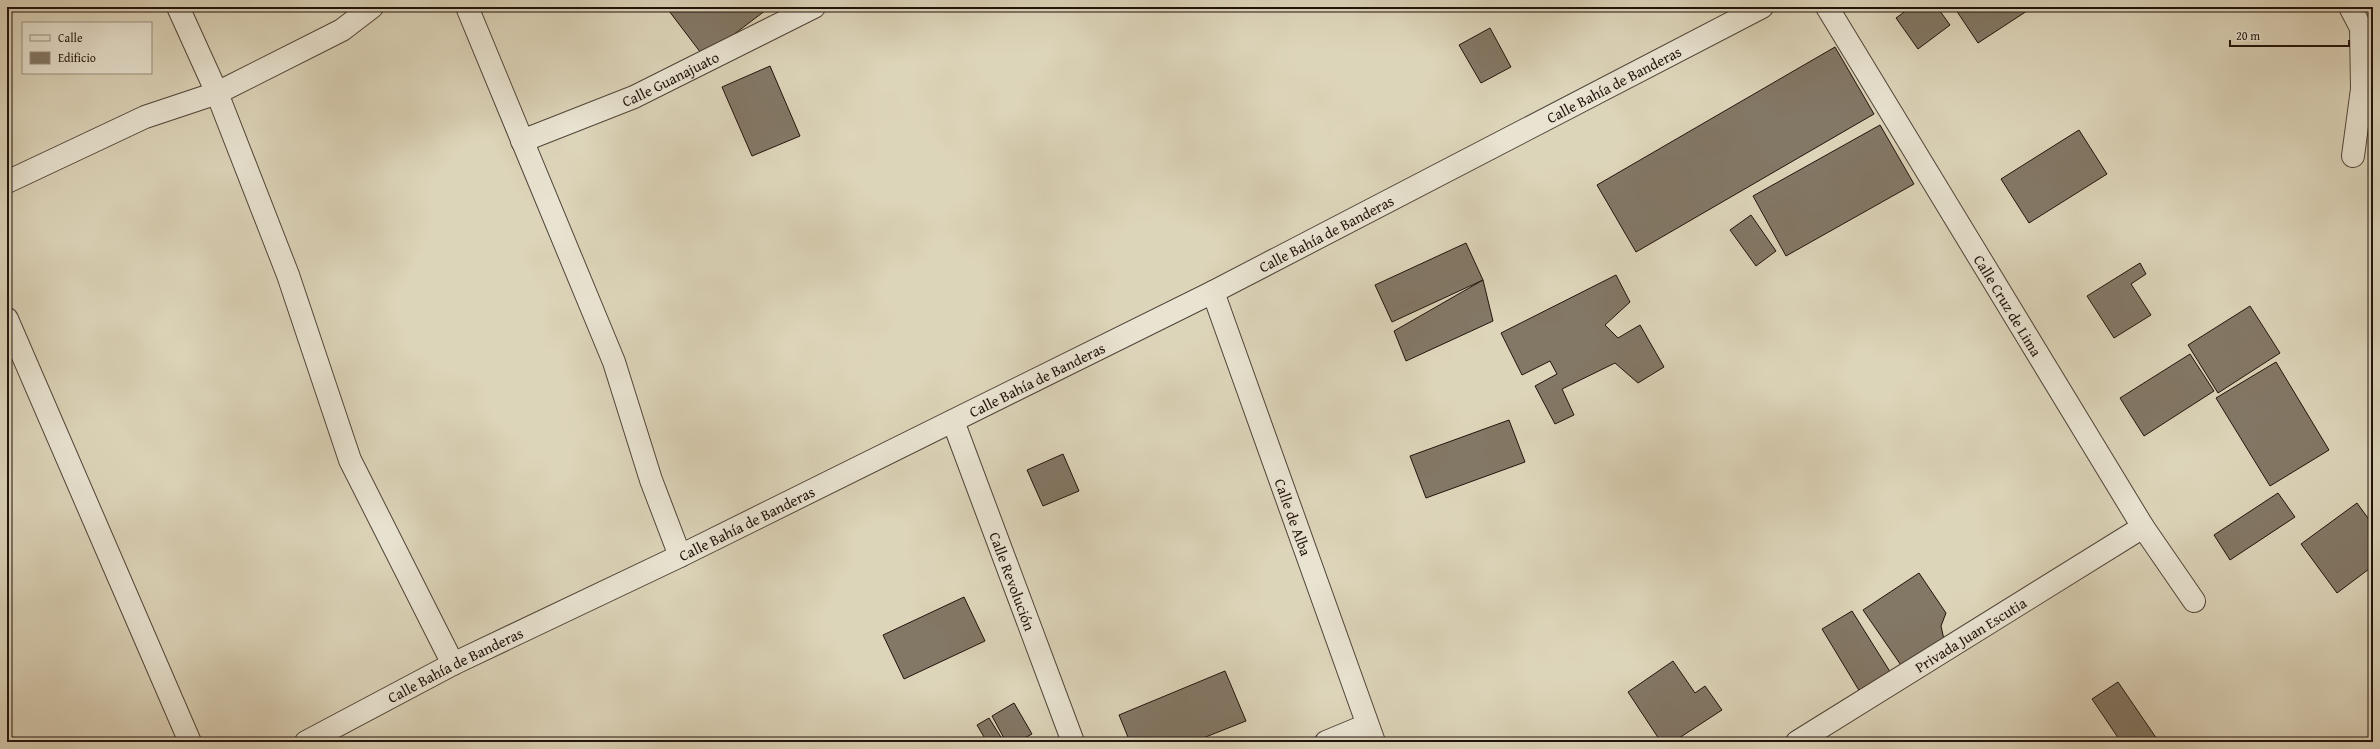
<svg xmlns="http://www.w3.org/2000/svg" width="2380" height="749" viewBox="0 0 2380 749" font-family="'Gentium Book Plus',serif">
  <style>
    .building { fill: #837866; stroke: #21130c }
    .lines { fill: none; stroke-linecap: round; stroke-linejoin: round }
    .minor-casing { stroke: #504438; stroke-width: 24 }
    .minor { stroke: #e9e4d2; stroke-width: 22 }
    .labels { text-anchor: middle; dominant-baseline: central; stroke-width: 4; stroke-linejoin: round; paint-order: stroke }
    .street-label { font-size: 15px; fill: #21130c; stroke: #e9e4d2 }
  </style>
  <rect width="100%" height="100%" fill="#ddd5ba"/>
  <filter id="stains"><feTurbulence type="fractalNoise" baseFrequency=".005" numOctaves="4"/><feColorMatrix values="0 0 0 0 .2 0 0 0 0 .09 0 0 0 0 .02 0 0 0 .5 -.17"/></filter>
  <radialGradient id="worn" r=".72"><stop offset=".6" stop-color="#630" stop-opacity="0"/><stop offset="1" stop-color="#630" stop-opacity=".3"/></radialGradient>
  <path class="building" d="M666,7h104l-66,50z
    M1911,7h26l13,18 -32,24 -22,-31z
    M1954,7h79l-55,36z
    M1490,28l21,39 -30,16 -22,-38z
    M1835,47l39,67 -238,138 -39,-67z
    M770,66l30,70 -48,20 -30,-69z
    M1880,125l34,59 -128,72 -33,-60z
    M2079,130l28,44 -78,49 -28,-44z
    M1751,215l25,36 -20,15 -26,-36z
    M1466,243l17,37 -91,42 -17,-37z
    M2140,263l6,11 -15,10 20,31 -37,23 -27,-42z
    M1616,275l14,27 -25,23 13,13 22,-13 24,42 -26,16 -23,-20 -53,26 12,26 -19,9 -20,-38 22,-12 -7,-13 -28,14 -21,-42z
    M1483,280l10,41 -87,40 -12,-30z
    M2250,306l30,47 -62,40 -30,-48z
    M2190,354l24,37 -70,45 -24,-38z
    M2276,362l53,88 -59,36 -54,-88z
    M1509,420l16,42 -99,36 -16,-42z
    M1063,454l16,37 -36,15 -16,-36z
    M2278,493l17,24 -65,43 -16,-25z
    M2357,503l16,22v41l-36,27 -36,-49z
    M1919,573l27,40 -5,13 4,18 -40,27 -42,-61z
    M964,597l21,44 -81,38 -21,-44z
    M1852,611l42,67 -31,19 -41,-68z
    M1673,661l22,32 10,-7 17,24 -49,32h-12l-33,-50z
    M1225,671l21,50 -53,21h-63l-11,-27z
    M2118,682l41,60h-38l-29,-43z
    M1014,703l18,31 -15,8h-11l-14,-26z
    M989,718l15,24h-17l-10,-17z"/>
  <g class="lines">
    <defs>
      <g id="minor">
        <path d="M178,7l39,86 71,182 62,185 103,204"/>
        <path d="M467,7l147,355 37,118 29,76"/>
        <path id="s1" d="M1827,7l316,520 51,74"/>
        <path d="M2350,7l11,21 1,61 -9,67"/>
        <path id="s2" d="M522,141l112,-44 180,-90"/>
        <path d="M7,182l138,-65 72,-24 125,-63 30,-23"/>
        <path id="s3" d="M1213,292l161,450"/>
        <path d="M7,319l183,423"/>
        <path id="s4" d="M953,421l120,321"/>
        <path id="s5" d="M306,742l147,-78 227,-108 533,-264 549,-285"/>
        <path d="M1326,742l41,-17"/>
        <path id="s6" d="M1797,742l346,-215"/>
      </g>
    </defs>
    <use href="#minor" class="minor-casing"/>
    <use href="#minor" class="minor"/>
  </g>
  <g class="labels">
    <g class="street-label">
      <text stroke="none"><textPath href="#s2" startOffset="161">Calle Guanajuato</textPath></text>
      <text stroke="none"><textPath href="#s5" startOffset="1464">Calle Bahía de Banderas</textPath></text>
      <text stroke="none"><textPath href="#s5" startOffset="1140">Calle Bahía de Banderas</textPath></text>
      <text stroke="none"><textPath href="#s1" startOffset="349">Calle Cruz de Lima</textPath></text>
      <text stroke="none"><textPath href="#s5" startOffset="816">Calle Bahía de Banderas</textPath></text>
      <text stroke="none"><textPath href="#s3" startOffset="239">Calle de Alba</textPath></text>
      <text stroke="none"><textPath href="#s5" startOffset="492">Calle Bahía de Banderas</textPath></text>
      <text stroke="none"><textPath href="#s4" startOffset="171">Calle Revolución</textPath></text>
      <text stroke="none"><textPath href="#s6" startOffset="204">Privada Juan Escutia</textPath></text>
      <text stroke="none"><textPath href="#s5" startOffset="168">Calle Bahía de Banderas</textPath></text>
    </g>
  </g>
  <rect width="2380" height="749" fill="none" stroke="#ddd5ba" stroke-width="24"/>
  <rect x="8" y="8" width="2364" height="733" fill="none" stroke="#21130c" stroke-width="2"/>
  <rect x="12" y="12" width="2356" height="725" fill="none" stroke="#21130c"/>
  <rect x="22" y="22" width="130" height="52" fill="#e9e4d2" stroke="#999083"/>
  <rect x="30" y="35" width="20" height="6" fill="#e9e4d2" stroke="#999083"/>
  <text x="58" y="42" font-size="12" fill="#21130c">Calle</text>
  <rect x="30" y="52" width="20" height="12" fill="#837866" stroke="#999083"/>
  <text x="58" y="62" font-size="12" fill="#21130c">Edificio</text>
  <path d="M2230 40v6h119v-6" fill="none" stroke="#21130c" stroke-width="2"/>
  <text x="2236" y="40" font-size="12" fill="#21130c" stroke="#e9e4d2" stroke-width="3" paint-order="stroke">20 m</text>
  <rect width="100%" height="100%" filter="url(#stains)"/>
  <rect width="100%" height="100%" fill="url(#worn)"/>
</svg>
